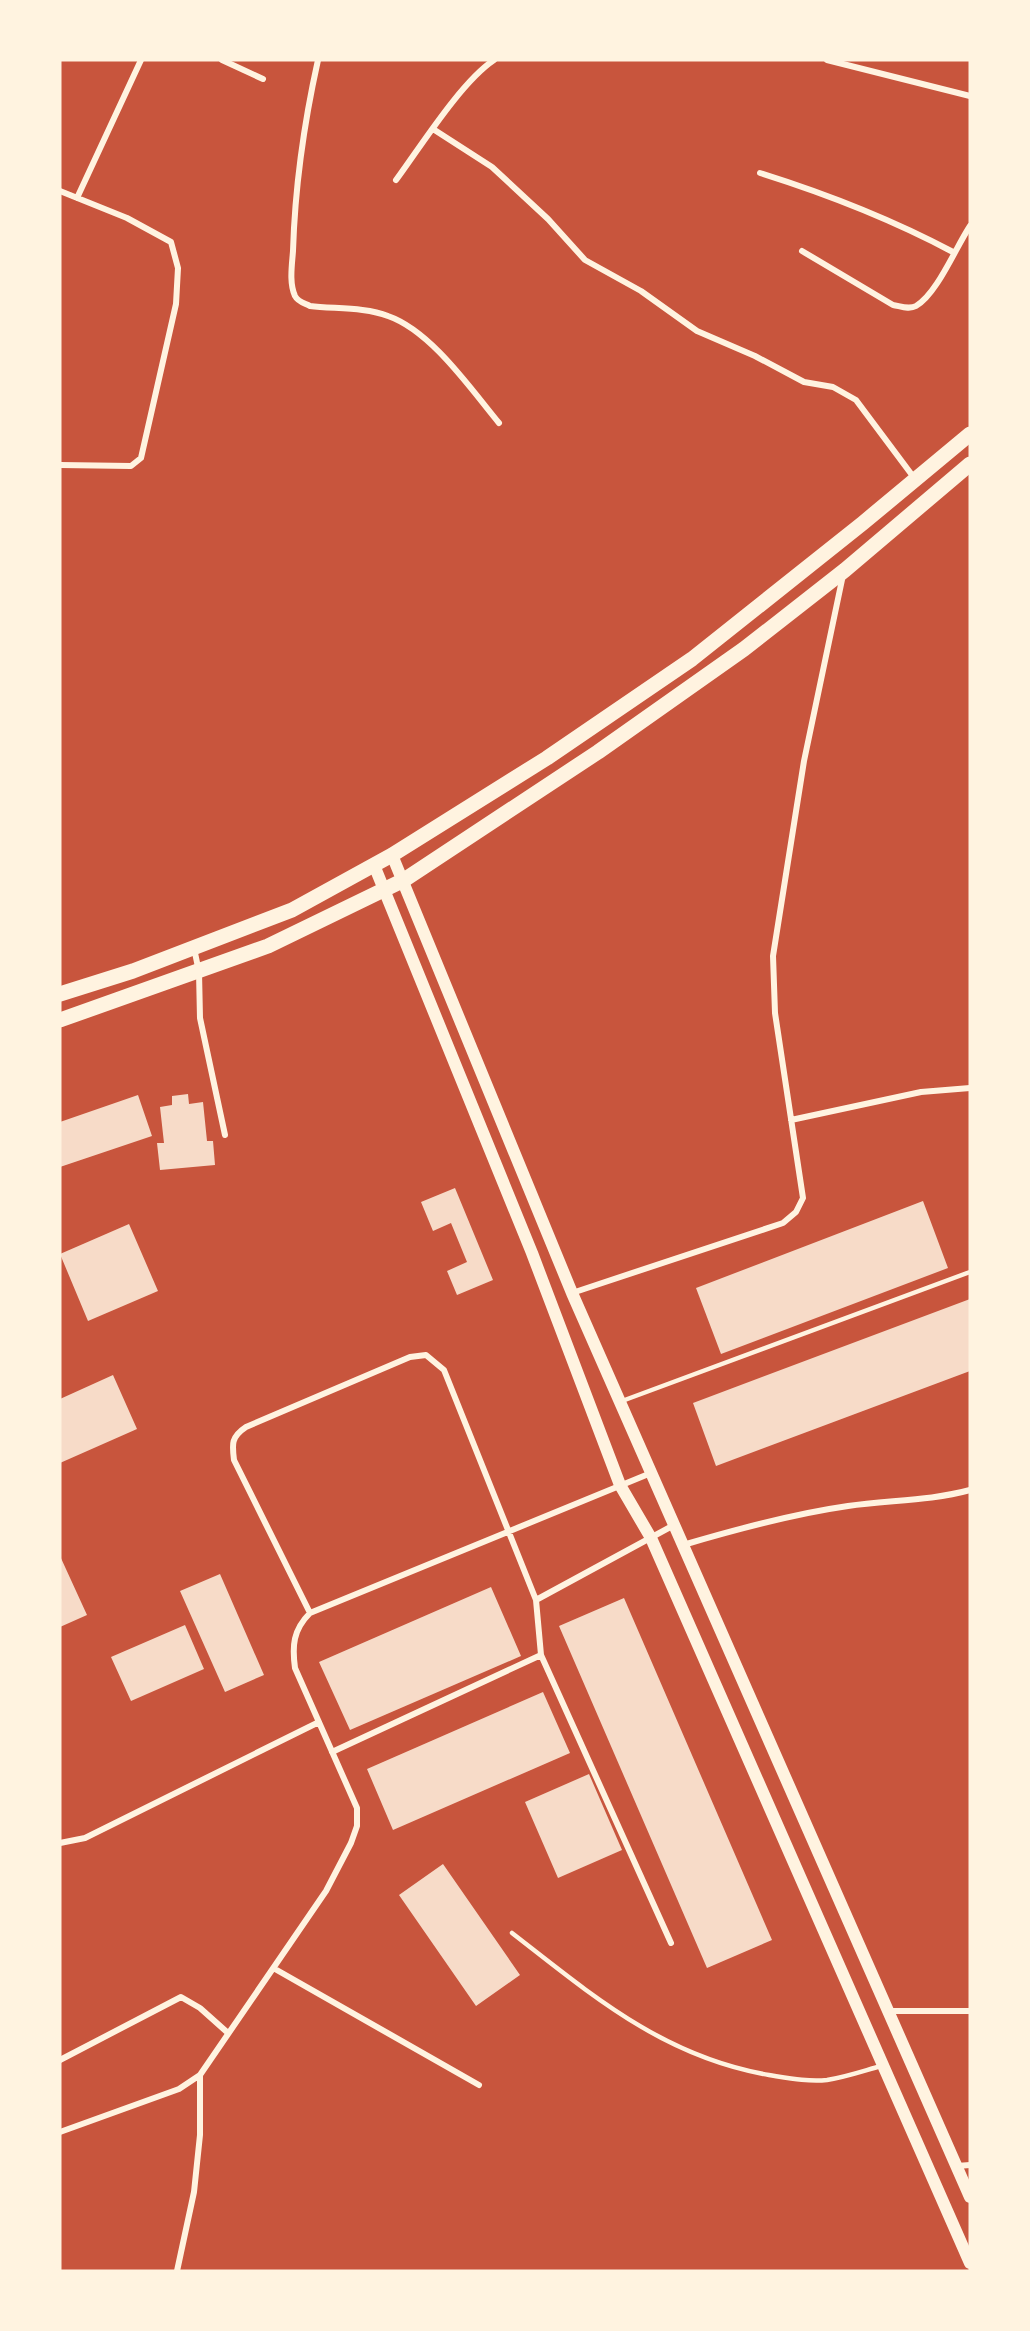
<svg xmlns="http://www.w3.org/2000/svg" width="1030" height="2331" viewBox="0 0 1030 2331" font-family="Barlow,sans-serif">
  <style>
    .building { fill: #f7dbc8 }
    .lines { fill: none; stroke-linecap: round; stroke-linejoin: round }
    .service { stroke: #fff3e0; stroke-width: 4.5 }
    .minor { stroke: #fff3e0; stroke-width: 6 }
    .secondary { stroke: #fff3e0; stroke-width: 12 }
    .primary { stroke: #fff3e0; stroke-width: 15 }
  </style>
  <rect width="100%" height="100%" fill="#c8553d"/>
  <path class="building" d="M188,1094l1,10 14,-2 4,39h6l2,24 -55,5 -3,-27h7l-4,-36 12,-2v-9z
    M138,1095l14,41 -92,31v-45z
    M455,1188l38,92 -36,15 -10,-24 20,-9 -16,-39 -18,8 -12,-29z
    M923,1201l25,67 -227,86 -25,-66z
    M129,1224l29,67 -70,30 -28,-67z
    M970,1299v72l-254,95 -23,-63z
    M113,1375l24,54 -77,34v-64z
    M60,1556l27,59 -27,12z
    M220,1574l44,101 -39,17 -45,-101z
    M491,1587l30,69 -171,74 -31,-68z
    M624,1598l148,342 -65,28 -148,-342z
    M185,1625l19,44 -73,32 -20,-44z
    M543,1692l27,61 -177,77 -26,-61z
    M589,1774l33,76 -64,28 -33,-76z
    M443,1864l77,111 -44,31 -77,-111z"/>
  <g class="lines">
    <path class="service" d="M622,1401l348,-129
      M512,1933c81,63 152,124 257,142 19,3 39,7 58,5 19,-3 36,-9 54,-14"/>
    <path class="minor" d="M222,60l41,19
      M318,60c-14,63 -23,126 -25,191 -1,14 -4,32 2,45 3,6 9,7 15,10 24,3 55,1 78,10 43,15 82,72 111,107
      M827,60l143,36
      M433,129l59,38 56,52 37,41 56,31 56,40 58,25 49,26 29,5 23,13 59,79
      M760,173c67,21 131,46 193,79
      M396,180c25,-34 65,-98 98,-120
      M60,191l67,27 44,24 7,26 -2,36 -35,154 -10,8 -71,-1
      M77,198l64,-138
      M802,251l91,54c7,1 16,5 23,1 21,-12 40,-59 54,-80
      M194,948l5,24 1,46 25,117
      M791,1120l130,-28 49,-4
      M572,1293l211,-70 13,-11 7,-14 -28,-185 -2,-57 31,-195 39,-186
      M683,1545c54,-16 109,-31 165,-39 40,-6 82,-5 122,-16
      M536,1600l-92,-230 -18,-15 -16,2 -164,70c-15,10 -14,17 -12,33l76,153 341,-140
      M541,1655l130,288
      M332,1752l209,-97 -5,-55 138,-75
      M60,1843l25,-5 234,-116
      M275,1969l204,116
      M889,2011h81
      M60,2060l121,-63 19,11 28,25
      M60,2132l119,-43 21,-14 126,-184 25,-48 6,-17v-18l-62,-140c-3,-22 -2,-38 15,-55
      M957,2166l13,-1
      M177,2271l17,-79 6,-57v-60"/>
    <path class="secondary" d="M392,855l180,438 398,904
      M374,865l158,388 88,232 31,53 319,725"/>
    <path class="primary" d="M60,994l73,-23 159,-61 100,-55 155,-97 145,-99 171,-136 107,-89
      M60,1020l208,-74 136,-66 194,-128 146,-103 101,-79 125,-106"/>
  </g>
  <rect width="1030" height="2331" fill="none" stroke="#fff3e0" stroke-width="123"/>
</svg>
